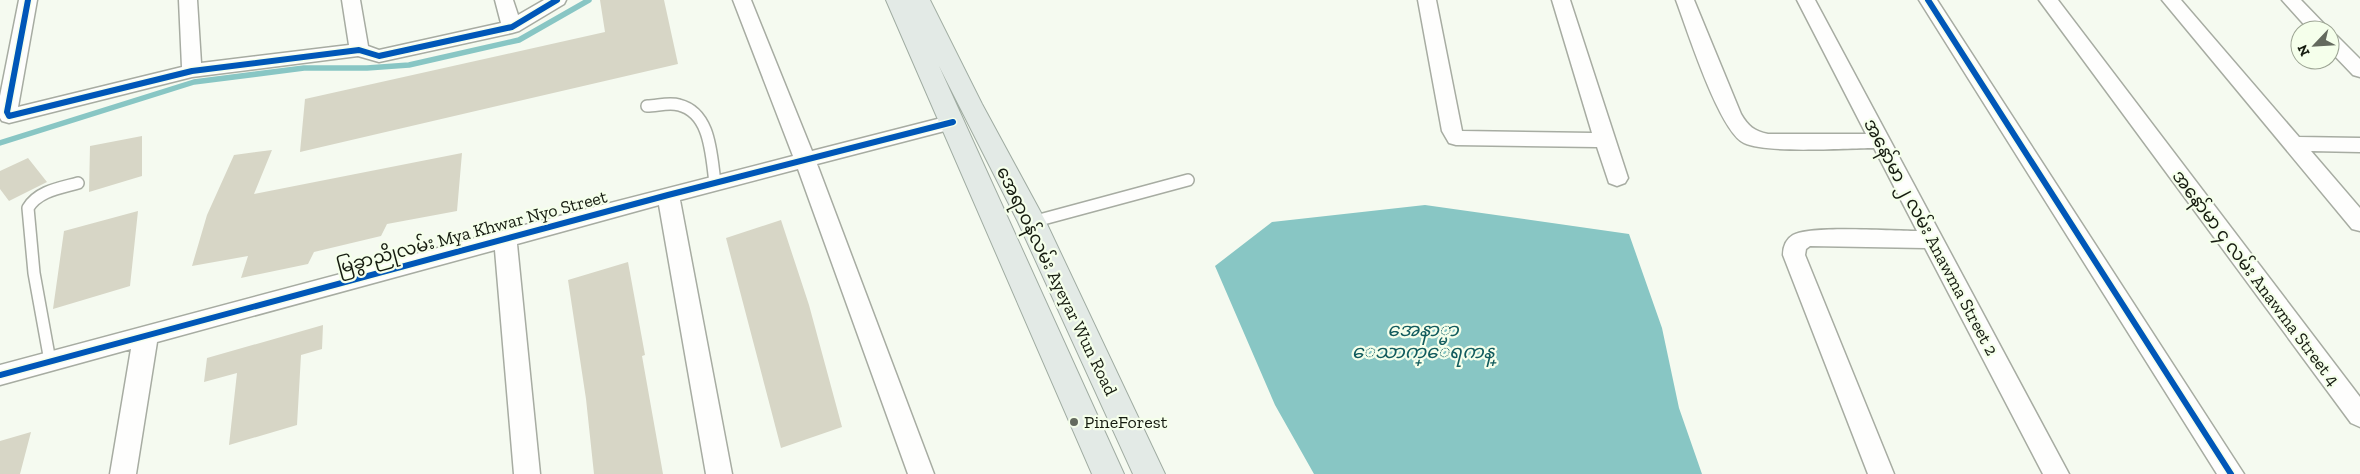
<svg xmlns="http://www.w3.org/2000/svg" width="2360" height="474" viewBox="0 0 2360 474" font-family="'Zilla Slab','Noto Sans Myanmar',serif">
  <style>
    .water { fill: #88c6c4 }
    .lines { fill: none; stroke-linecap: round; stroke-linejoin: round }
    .stream { stroke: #88c6c4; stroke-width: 5.5 }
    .building { fill: #d7d6c6 }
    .service-casing { stroke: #a7aca2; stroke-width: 14 }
    .minor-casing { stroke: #a7aca2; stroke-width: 3 }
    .primary-casing { stroke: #a0aca2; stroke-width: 2 }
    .service { stroke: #fefefd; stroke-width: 11 }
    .minor { fill: #fefefd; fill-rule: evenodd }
    .primary { fill: #e3eae6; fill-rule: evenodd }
    .cycleway-casing { stroke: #f5ffeb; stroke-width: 9 }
    .cycleway { stroke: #0057b8; stroke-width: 6 }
    .poi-dot { fill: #646a5e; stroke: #f5ffeb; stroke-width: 2 }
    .labels { text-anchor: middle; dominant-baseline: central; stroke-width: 4.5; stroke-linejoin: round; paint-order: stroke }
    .street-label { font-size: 18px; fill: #161c10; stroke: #f5ffeb }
    .poi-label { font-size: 18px; fill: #161c10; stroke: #f5ffeb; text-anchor: start }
    .water-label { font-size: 19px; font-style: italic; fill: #115b5d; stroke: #f5ffeb }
  </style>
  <rect width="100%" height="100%" fill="#f5faf0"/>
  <path class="water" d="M1425,205l204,29 33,94 17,80 23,66h-388l-39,-69 -60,-139 57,-44z"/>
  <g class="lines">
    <path class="stream" d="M0,143l194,-61 110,-14h63l42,-3 110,-25 70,-40"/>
  </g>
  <path class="building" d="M600,0h64l14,64 -378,88 5,-53 300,-67z
    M142,136v40l-53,16 1,-46z
    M272,150l-18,44 208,-41 -5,58 -70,13 -6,12 -67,16 -6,12 -67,14 7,-22 -56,10 15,-51 27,-60z
    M28,158l19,24 -38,19 -9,-12v-18z
    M138,211l-8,75 -77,23 11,-78z
    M781,220l28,85 33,122 -61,21 -55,-210z
    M628,262l17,93 -3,1 21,118h-69l-8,-75 -18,-119z
    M323,325l-1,24 -21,6 -4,70 -68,20 8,-72 -33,9 3,-24z
    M31,432l-11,42h-20v-33z"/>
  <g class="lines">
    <defs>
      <path id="service" d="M647,106c10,0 22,-4 32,-1 32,8 32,50 36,77
        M1032,222l156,-42
        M50,361l-16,-88 -6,-65c10,-17 32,-20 50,-25"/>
      <path id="minor" d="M19,0h18l-19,107 164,-40 -3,-67h18l4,63 148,-18 -7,-45h18l8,46 11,4 122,-27 -6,-23h18l5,15 26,-15h22l-2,4 -45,27 -7,2 -133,29 -21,-6 -166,21 -183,46 -7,-2 -2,-3v-22z
        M733,0h18l61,151 141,-36 7,2 3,5 -3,5 -143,37 117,310h-26l-110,-305 -118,31 52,274h-26l-47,-269 -142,39 23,230h-26l-19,-224 -338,92 -21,132h-26l21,-125 -131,36v-20l505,-135 288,-74z
        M1418,0h18l26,131 130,2 -40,-133h18l58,178 -3,5 -8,3 -8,-3 -12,-36 -141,-2 -7,-2 -7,-12z
        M1676,0h18l47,114c7,12 13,17 27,20h98l-69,-134h18l254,474h-26l-118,-226 -115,-2 -4,3 -1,6 89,219h-26l-85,-219c0,-8 3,-16 10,-20 19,-10 98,-4 124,-4l-43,-83c-29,0 -107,6 -130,-5 -25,-12 -57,-114 -68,-143z
        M1919,0h18l307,474h-27z
        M2039,0h19l302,397v30l-9,-4z
        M2162,0h19l118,137 61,1v14l-49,-1 49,57v23l-8,-2z
        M2282,0h19l29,30h-21z
        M2330,34l7,2 23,23v18l-7,-2 -23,-24z"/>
      <path id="primary" d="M886,0h44l52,104 64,118 119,252h-32l-115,-252 -79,-156 185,408h-32z"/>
    </defs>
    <use href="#service" class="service-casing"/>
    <use href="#minor" class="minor-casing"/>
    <use href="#primary" class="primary-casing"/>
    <use href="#service" class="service"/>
    <use href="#minor" class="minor"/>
    <use href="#primary" class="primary"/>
    <defs>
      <path id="cycleway" d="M28,0l-21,112 2,4 183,-45 167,-21 20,6 133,-29 45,-27
        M1928,0l303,474
        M0,375l668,-180 285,-73"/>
    </defs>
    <use href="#cycleway" class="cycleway-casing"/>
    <use href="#cycleway" class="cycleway"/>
  </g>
  <circle class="poi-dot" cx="1074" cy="422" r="5"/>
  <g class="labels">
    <g class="street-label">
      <text transform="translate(472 232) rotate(-15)">မြခွာညိုလမ်း Mya Khwar Nyo Street</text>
      <text transform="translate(1931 237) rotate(62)">အနော်မာ ၂ လမ်း Anawma Street 2</text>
      <text transform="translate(2256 278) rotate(53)">အနော်မာ ၄ လမ်း Anawma Street 4</text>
      <text transform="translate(1057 281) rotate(64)">အေရာဝန်လမ်း Ayeyar Wun Road</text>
    </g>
    <g class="poi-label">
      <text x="1084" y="422">PineForest</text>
    </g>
    <g class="water-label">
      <text x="1423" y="329">အေနာ္မာ<tspan x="1423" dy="22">ေသာက္ေရကန္</tspan></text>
    </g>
  </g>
  <g transform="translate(2315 45) rotate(245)"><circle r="24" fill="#f5ffeb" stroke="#9ca493"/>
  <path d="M0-4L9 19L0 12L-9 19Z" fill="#646a5e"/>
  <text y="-8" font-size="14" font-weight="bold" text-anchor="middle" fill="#161c10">N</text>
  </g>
</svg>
